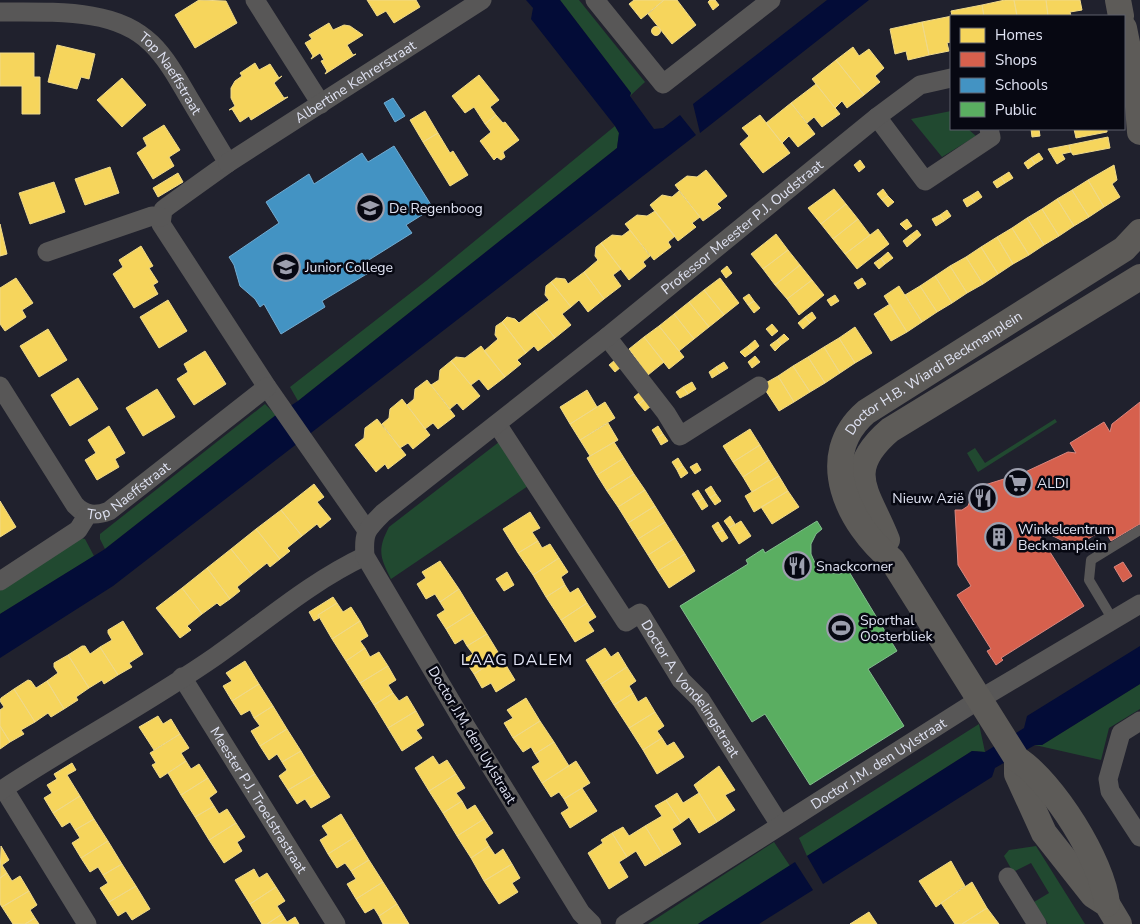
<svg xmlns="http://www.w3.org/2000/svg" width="1140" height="924" viewBox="0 0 1140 924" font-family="'Nunito Sans',sans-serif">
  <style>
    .green { fill: #214930 }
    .water { fill: #030c37 }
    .homes { fill: #f6d55c; stroke: #efd989 }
    .shops { fill: #d6604d; stroke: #d9877f }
    .schools { fill: #4393c3; stroke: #72abd1 }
    .public { fill: #5aae61; stroke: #82be8d }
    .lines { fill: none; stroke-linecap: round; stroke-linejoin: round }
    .lane { stroke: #585757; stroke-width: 10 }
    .street { stroke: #585757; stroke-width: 19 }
    .secondary { stroke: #5d5b58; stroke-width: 26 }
    .labels { text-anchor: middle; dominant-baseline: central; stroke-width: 5; stroke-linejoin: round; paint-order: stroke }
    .street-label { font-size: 14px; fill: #e0e3f3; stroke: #070812 }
    .poi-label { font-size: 14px; fill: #e0e3f3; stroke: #070812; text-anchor: start }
    .quarter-label { font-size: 16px; letter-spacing: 1px; fill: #e0e3f3; stroke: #070812 }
  </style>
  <rect width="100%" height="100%" fill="#20212d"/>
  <path class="green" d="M560,0h19l66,82 -15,14 1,-3z
    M951,111v18h17l8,7 -34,21 -31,-38z
    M615,126l4,7 -2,15 -319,253 -8,-14 136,-106z
    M265,404l11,11 -171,134 -5,-10v-5z
    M1055,419l2,3 -79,50 -11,-19 8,-5 10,15z
    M499,442l29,44 -137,93c-11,-22 -14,-29 -2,-52z
    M81,538l4,1 9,17 -94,58v-24z
    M1140,684v25l-31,19 -8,32 -66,-15h7z
    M979,724l6,28 -13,-1 -165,105 -8,-18z
    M774,842l16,24 -92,58h-50z
    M1036,846l49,78h-37l-14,-22 15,-9 -18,-30 -18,9 -9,-16 5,-6z"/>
  <path class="water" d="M526,0h34l71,93 -1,3 24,33 9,-1 17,-13 16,20 -583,451 -113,72v-44l105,-65 171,-134 22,-14 319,-253 2,-15 -4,-7 -84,-107 2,-11z
    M827,0h42l-169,133 -7,-29z
    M1140,646v38l-98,61h-7l-40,23 -3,9 -169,107 -16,-28 165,-105 13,1 39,-24 3,-12z
    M795,862l18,28 -54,34h-61z"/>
  <path class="homes" d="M199,0l27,1 11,22 -42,25 -20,-33z
    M367,0h49l4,7 -26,16 -8,-12 -9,5z
    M634,0h30l-23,19 -12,-15z
    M664,0h13l19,25 -24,19 -24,-30z
    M710,0h5l4,5 -6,5 -5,-8z
    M1005,0h9l3,16h-33l-2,-11z
    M1014,0h32l2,16h-31z
    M1046,0h34l2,10 -12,2 1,4h-23z
    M982,5l2,11h-32l-1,-5z
    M952,16l-1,26 -4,1 2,8 -20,4 -7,-33z
    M922,22l7,33 -21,5 -2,-9 -11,3 -5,-25z
    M329,23l4,7 11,-5 6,1 13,9 -16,10 6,10 3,-1 -31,20 2,-3 -6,-10 3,-1 -4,-7 -9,6 2,-3 -8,-13 7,-4 -3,-4z
    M651.5 31a4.5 4.5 0 1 1 9 0a4.5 4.5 0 1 1-9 0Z
    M57,45l38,9 -6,25 -8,-2 -4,12 -29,-7z
    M853,47l6,9 10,-7 15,19 -9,8 5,6 -16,13 -28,-35z
    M0,53h34v24h6v37h-18v-28h-22z
    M836,60l28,35 -17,13 -5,-7 -7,7 -23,-29z
    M255,63l4,7 11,-6 9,14 3,-2 -8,7 10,15 4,-1 -37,23 -2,-4 -9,6 -8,-13 -3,1 6,-4 -4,-8v-10l4,-7 7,-5 -2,-3z
    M479,75l20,25 -9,7 6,8 -11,9 -11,-17 -9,6 -13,-17z
    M122,78l24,27 -24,22 -25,-27z
    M816,84l24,30 -18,13 -8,-10 -7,6 -16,-20z
    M791,103l24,31 -17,13 -9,-11 -7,7 -16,-20z
    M425,111l13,22 -15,9 -13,-22z
    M496,115l7,8 2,-1 14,18 -16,12 2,5 -4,3 -4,-3 -3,3 -14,-19 11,-9 -6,-8z
    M760,115l30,38 -27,20 -23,-29 9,-8 -7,-8z
    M164,125l16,25 -11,7 5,9 -21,13 -16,-26 10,-7 -4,-8z
    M1031,129h8l1,7 -8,1z
    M1074,129h33v3l-31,6z
    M438,133l12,20 3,-2 15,24 -18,11 -27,-44z
    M1108,137l2,11 -37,7 -2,-3 -2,-7z
    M1069,145l2,7 -9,2 3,5 -8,5 -9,-15z
    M1039,153l4,6 -8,5 -4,-6z
    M1031,158l4,6 -7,5 -4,-6z
    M860,160l5,7 -6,5 -5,-7z
    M1114,165l3,15 -5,4 8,13 -16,10 -16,-27z
    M110,167l9,26 -34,12 -10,-26z
    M706,170l21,26 -10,8 4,4 -18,13 -28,-36 12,-9 10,1z
    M1009,172l4,6 -8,5 -4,-6z
    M178,173l5,9 -25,15 -5,-9z
    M1001,177l4,6 -8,5 -4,-6z
    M1088,180l16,27 -15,10 -17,-27z
    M54,182l11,30 -35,12 -11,-31z
    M834,189l12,15 -25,20 -13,-16z
    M883,189l5,7 -6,4 -5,-6z
    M1072,190l17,27 -15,9 -17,-27z
    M679,191l21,26 -8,6 4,4 -18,14 -28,-36 12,-10 10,2z
    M978,191l4,6 -7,5 -5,-6z
    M888,196l6,6 -6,5 -6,-7z
    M970,196l5,6 -8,5 -4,-7z
    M1057,199l17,27 -15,10 -17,-27z
    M846,204l12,15 -25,20 -12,-15z
    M1042,209l17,27 -15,9 -17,-27z
    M947,210l4,6 -7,5 -4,-6z
    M655,211l20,25 -7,6 3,5 -17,13 -29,-36 12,-9 10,1z
    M940,215l4,6 -8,5 -4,-7z
    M1027,218l17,27 -15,10 -17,-27z
    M858,219l12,16 -25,19 -12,-15z
    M907,219l5,7 -6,4 -6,-6z
    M0,224l7,30 -7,2z
    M1012,228l17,27 -16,9 -16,-27z
    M878,229l11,15 -32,25 -12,-15z
    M630,230l20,26 -7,6 3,4 -17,14 -28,-37 11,-8 10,1z
    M917,230l4,5 -7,6 -5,-5z
    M776,234l12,16 -25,19 -12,-15z
    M909,236l5,5 -7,6 -4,-6z
    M997,237l16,27 -15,10 -17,-27z
    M601,243l20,26 -8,6 8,11 -17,13 -20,-27 14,-12 -3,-4 1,-9z
    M141,246l12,20 -4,2 9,14 -5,3 5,9 -24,14 -21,-34 10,-7 -4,-7z
    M981,247l17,27 -15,10 -17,-27z
    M788,250l12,15 -25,20 -12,-16z
    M888,252l5,6 -8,6 -4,-6z
    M966,257l17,27 -16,9 -17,-27z
    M881,258l4,6 -6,5 -5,-6z
    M800,265l12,15 -25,19 -12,-14z
    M727,266l5,7 -6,5 -5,-7z
    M950,266l17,27 -15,10 -17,-27z
    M584,272l20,27 -16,13 -9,-12 -8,7 -20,-25 5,-4 9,1 3,5z
    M935,276l17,27 -15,9 -17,-26z
    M16,278l17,25 -11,7 4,7 -21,14 -5,-7v-36z
    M720,278l19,25 -15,12 -20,-25z
    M862,278l4,6 -8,5 -4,-6z
    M812,280l12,15 -25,20 -12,-16z
    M551,282l20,25 -9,7 9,11 -16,13 -21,-27 15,-11 -4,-5 1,-9z
    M899,286l23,36 -15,10 -23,-36z
    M920,286l17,26 -15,10 -17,-27z
    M704,290l20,25 -15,12 -20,-25z
    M749,294l5,7 -6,4 -5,-7z
    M835,295l4,6 -8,5 -4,-6z
    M168,300l19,31 -28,17 -19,-31z
    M754,301l6,7 -6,5 -6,-8z
    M689,302l20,25 -15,12 -20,-25z
    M890,304l17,28 -16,9 -17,-27z
    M534,311l21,27 -17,13 -4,-5 -8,7 -24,-31 5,-5 8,2 4,4z
    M812,312l4,6 -6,5 -5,-6z
    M674,314l20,25 -15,12 -20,-25z
    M805,317l5,6 -7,6 -5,-6z
    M502,322l24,31 -9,7 4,4 -16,13 -21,-26 14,-12 -3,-4 1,-9z
    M772,324l6,7 -6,5 -6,-7z
    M659,326l25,31 -15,12 -25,-32z
    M855,327l17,26 -17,10 -16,-25z
    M48,329l19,31 -28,17 -19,-31z
    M784,334l5,5 -8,6 -4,-5z
    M644,337l20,25 -16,13 -19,-26z
    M839,338l16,25 -15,10 -16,-26z
    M755,340l4,6 -7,6 -4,-6z
    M777,340l4,5 -6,6 -5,-6z
    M481,346l24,31 -17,13 -9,-11 -8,6 -20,-24 5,-4 9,1z
    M748,346l4,6 -7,5 -5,-5z
    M824,347l16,26 -15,10 -17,-26z
    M205,351l21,33 -32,21 -17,-26 11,-7 -4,-8z
    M755,356l5,6 -8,6 -4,-6z
    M808,357l17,26 -15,9 -17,-26z
    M615,360l6,7 -6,5 -6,-7z
    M451,361l29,35 -17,14 -6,-7 -7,6 -19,-24 8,-5 1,-10z
    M724,362l4,6 -8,5 -4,-6z
    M793,366l17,26 -16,10 -16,-26z
    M716,367l4,6 -8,5 -3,-6z
    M778,376l16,26 -15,9 -17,-26z
    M78,378l20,31 -28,17 -19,-31z
    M427,380l28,36 -17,13 -5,-6 -8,6 -18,-24 7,-6 1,-10z
    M692,382l4,7 -8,5 -5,-7z
    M683,387l5,7 -8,4 -4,-6z
    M157,389l18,28 -32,19 -17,-28z
    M587,390l10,17 -27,17 -10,-17z
    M640,392l5,7 -6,5 -5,-7z
    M402,399l28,36 -17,14 -5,-6 -8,5 -18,-24 7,-6 1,-9z
    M645,399l6,7 -6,5 -6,-7z
    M605,402l10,16 -35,22 -10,-16z
    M377,419l29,36 -18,14 -3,-5 -9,8 -21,-27 9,-7 1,-10z
    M608,423l10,17 -28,16 -10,-16z
    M109,426l16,27 -10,6 4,8 -22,13 -12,-20 11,-7 -8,-13z
    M658,426l5,8 -6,4 -5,-8z
    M750,429l10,16 -27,17 -10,-16z
    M663,434l5,7 -7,4 -4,-7z
    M614,442l10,16 -27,17 -10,-17z
    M760,445l9,15 -26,17 -10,-15z
    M624,458l10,16 -27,17 -10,-16z
    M678,458l5,8 -6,4 -5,-8z
    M769,460l10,16 -27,16 -9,-15z
    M697,463l4,7 -6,4 -5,-7z
    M683,466l5,7 -7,5 -4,-8z
    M634,474l11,16 -27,17 -11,-16z
    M779,476l9,15 -34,21 -9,-16z
    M314,484l10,13 -7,5 14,17 -11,9 -3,-4 -15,12 -21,-26z
    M711,486l5,8 -6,4 -5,-8z
    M645,490l10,16 -27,17 -10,-16z
    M698,490l5,8 -6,4 -5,-8z
    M788,491l11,16 -27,17 -11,-17z
    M716,494l5,7 -6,4 -5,-7z
    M703,498l5,8 -6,4 -5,-8z
    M0,501l16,26 -16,10z
    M655,506l10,16 -27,17 -10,-16z
    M281,510l21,26 -15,12 3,3 -10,8 -24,-30z
    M530,512l10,16 -8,4 6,9 -20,12 -15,-24z
    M730,516l5,8 -6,4 -5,-7z
    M741,521l10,15 -12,8 -10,-16z
    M665,522l10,16 -27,17 -10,-16z
    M718,522l5,8 -7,3 -4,-7z
    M256,529l24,30 -10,8 -3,-4 -15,12 -21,-26z
    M723,530l5,8 -6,4 -6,-9z
    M675,538l10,16 -27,17 -10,-16z
    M538,541l4,7 8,-4 9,14 -26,17 -15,-22z
    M231,549l21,26 -15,12 3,4 -10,8 -23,-31z
    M685,554l10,17 -26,17 -11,-17z
    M559,558l9,14 -7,5 4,8 -19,12 -13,-22z
    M440,561l19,28 -19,13 -5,-8 -9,5 -9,-15 9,-6 -4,-6z
    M207,568l23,31 -10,7 -3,-3 -15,11 -20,-26z
    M507,572l7,13 -10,6 -8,-12z
    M565,585l5,8 8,-5 9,15 -26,17 -15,-23z
    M182,588l20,26 -15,12 4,4 -11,8 -24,-30z
    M459,589l14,23 -27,17 -9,-14 8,-5 -5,-8z
    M333,597l4,6 -19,12 1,3 -5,3 -5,-9z
    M337,603l6,9 8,-5 9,14 -28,18 -14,-24z
    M587,603l9,14 -8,5 6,9 -19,11 -14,-22z
    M473,612l14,22 -20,12 -4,-7 -8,5 -9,-15z
    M123,621l20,33 -14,9 3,4 -14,8 -18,-28 12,-7 -4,-7v-3z
    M360,621l8,15 -8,5 5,7 -19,13 -14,-22z
    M487,634l14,23 -27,17 -10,-15 9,-5 -6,-8z
    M82,646h3l5,8 10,-7 18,28 -14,9 -2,-4 -13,8 -21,-33z
    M365,648l5,9 9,-5 9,14 -28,17 -14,-22z
    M605,648l6,9 7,-5 9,15 -26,17 -15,-24z
    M68,655l21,33 -13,9 2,3 -14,9 -17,-28 11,-8 -4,-6v-4z
    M501,657l14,23 -19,12 -5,-9 -9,5 -8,-14z
    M245,661l14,23 -27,17 -9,-15 9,-5 -6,-8z
    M388,666l8,14 -8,5 5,8 -19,12 -14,-22z
    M627,667l9,14 -7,5 4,7 -19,12 -13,-21z
    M28,680l3,1 5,7 11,-7 17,28 -13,8 -3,-4 -13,9 -21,-33z
    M259,684l14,22 -19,12 -4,-8 -9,5 -9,-14z
    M14,689l21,33 -14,8 3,4 -14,8 -10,-16v-16l4,-3 -4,-6 1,-3z
    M393,693l6,8 8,-5 9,15 -28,17 -14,-23z
    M633,693l5,9 8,-5 9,15 -26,16 -15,-23z
    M526,698l14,23 -27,17 -9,-15 9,-5 -6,-8z
    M273,706l14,23 -27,17 -9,-15 9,-5 -6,-8z
    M416,711l8,14 -8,5 6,8 -20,13 -14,-23z
    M655,712l9,14 -7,5 5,7 -19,12 -14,-22z
    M158,716l5,8 8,-5 9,15 -26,16 -15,-23z
    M540,721l14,21 -19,12 -4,-7 -8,5 -10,-14z
    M0,726l10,16 -10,7z
    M287,729l14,22 -19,11 -5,-8 -8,6 -9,-14z
    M180,734l9,14 -8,5 5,8 -26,17 -8,-13 4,-2 -6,-10z
    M662,738l5,8 7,-4 10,15 -27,17 -14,-24z
    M554,742l15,24 -27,17 -10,-16 8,-5 -5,-8z
    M301,751l14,23 -27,16 -9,-14 8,-6 -5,-8z
    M433,756l6,9 8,-5 9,14 -27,17 -14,-23z
    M186,761l5,8 8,-5 9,14 -27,17 -13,-22z
    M576,761l14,22 -26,16 -5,-7 -8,5 -9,-14z
    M72,763l4,7 -9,5 13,21 -27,17 -9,-15 8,-5 -5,-8 10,-6 -3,-5z
    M719,766l16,24 -10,5 10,15 -18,12 -23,-37z
    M315,774l15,23 -19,11 -6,-9 -8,5 -9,-14z
    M456,774l9,14 -9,5 6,8 -19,12 -14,-22z
    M208,778l9,14 -8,6 5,8 -19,11 -14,-22z
    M582,788l15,23 -27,17 -9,-15 8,-5 -5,-9z
    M677,793l6,10 16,-10 18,29 -18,11 -10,-16 -8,6 -15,-23z
    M80,796l14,23 -19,11 -5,-8 -8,5 -9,-14z
    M666,800l15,23 -9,6 9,15 -18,11 -18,-29 17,-10 -7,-10z
    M462,801l5,9 8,-5 9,14 -27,17 -14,-23z
    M214,806l5,8 8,-5 9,14 -27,17 -14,-23z
    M341,814l14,23 -27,17 -8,-14 8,-5 -6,-9z
    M94,819l14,22 -27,17 -9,-15 8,-5 -5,-8z
    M484,819l9,14 -8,6 4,7 -18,12 -14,-22z
    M236,823l9,14 -8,5 5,9 -18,12 -15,-23z
    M645,826l18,29 -18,11 -9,-15 -9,6 -15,-24 11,-6 6,9z
    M612,833l15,24 -8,5 9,15 -19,12 -21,-36 15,-10 -2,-3z
    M355,837l14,23 -18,11 -6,-8 -8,5 -9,-14z
    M108,841l14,23 -19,11 -5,-8 -8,5 -9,-14z
    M1,846l8,14 -7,5 5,8 -7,5z
    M489,846l6,9 8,-6 9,15 -28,17 -13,-23z
    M369,860l14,22 -27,17 -9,-15 9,-5 -5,-8z
    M951,861l14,25 -29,21 -17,-26z
    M122,864l14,22 -27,16 -9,-14 8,-5 -5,-8z
    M512,864l8,14 -8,5 6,9 -19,12 -15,-23z
    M254,869l5,9 8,-5 9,14 -26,17 -15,-24z
    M7,873l5,8 8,-5 9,15 -27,16 -2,-3v-26z
    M383,882l14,22 -18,12 -5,-8 -9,5 -9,-14z
    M972,882l15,26 -25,16h-7l-14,-21z
    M136,886l14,23 -18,11 -6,-9 -8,5 -9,-14z
    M276,887l9,14 -8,5 5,8 -15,10h-5l-12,-20z
    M29,891l8,14 -7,5 5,8 -10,6h-12l-11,-17z
    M397,904l12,20h-26l-4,-8z
    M987,908l12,16h-37z
    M869,912l8,12h-27z
    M282,914l5,8 8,-5 4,7h-32z
    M35,918l4,6h-14z"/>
  <path class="shops" d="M1140,402v122l-29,17 -7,-12 -29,18 -32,-16 -5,2 46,73 -83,52 2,2 -7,5 -9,-14 4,-2 -34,-54 14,-9 -13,-21 -3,-55h7l6,-4 4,-11v-6l51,-16 45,-21 8,1 -6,-10 34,-21 6,10 2,-8z
    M1123,562l9,14 -9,6 -9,-15z"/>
  <path class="schools" d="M393,98l12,18 -10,6 -11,-19z
    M394,146l39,62 -27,17 6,8 -48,30 6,9 -48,29 3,6 -44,27 -17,-30 -4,3 -5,-8 -15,-13 -6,-21 -5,-8 50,-34 -13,-21 43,-28 5,10 48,-31 6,9z"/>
  <path class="public" d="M817,521l5,8 -6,5 -5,10v10l4,9 14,10 11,1 8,-4 49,81 -29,18 36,57 -94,59 -45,-71 -13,8 -72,-116 68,-42 -2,-4 17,-11 2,4z"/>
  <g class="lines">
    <path class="lane" d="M1113,620l-24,-40 2,-20 49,-30"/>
    <g class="street">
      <path d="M255,0l66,104"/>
      <path d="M595,0l68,84 108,-84"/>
      <path id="s1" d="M0,12c30,0 62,-1 92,4 55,9 71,37 97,82 13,22 26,43 39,65l-60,43 -5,4 -2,14 106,163 99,142"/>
      <path d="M877,117l48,64 66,-44 -2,-8"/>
      <path id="s2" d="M228,163l254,-163"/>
      <path d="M47,252l105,-36 9,1"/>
      <path d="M607,337l59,76 14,23 79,-50"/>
      <path id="s3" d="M0,386l75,119c10,11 21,11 34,6l158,-124"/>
      <path id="s4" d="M497,424l129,198 14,-9 41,67 20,20 79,125"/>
      <path d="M0,581l78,-51 10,-16"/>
      <path id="s5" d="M182,677l154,247"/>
      <path d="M1140,721l-19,12 -13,46 2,12 30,46"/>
      <path d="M4,789l83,135"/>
      <path d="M0,791c71,-47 147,-87 216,-135 50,-35 94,-74 149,-100"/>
      <path d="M1008,877l29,47"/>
      <path id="s6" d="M592,924l-11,-11 -116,-188 -100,-169c-2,-24 2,-27 18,-43l224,-176 270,-220 43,-32 31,-7"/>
      <path id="s7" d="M625,924l355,-225 160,-95"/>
    </g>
    <g class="secondary">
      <path d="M1118,0l3,16"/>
      <path d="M1124,28l13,65 3,39"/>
      <path d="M887,540c-18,-47 -46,-68 3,-110l250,-153"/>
      <path d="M1017,759v15l27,59 49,62 14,9 12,20"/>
      <path id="s8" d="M1107,904c-4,-42 -54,-122 -90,-145l-125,-199c-44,-36 -77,-104 -26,-148l258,-163 16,-17"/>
    </g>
  </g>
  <defs>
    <symbol id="school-ring" viewBox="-11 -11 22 22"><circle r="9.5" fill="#070812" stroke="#9d9fae" stroke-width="1.5"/><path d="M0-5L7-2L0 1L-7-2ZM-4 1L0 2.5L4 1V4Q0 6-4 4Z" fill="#9d9fae"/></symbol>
    <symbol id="supermarket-ring" viewBox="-11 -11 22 22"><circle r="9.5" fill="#070812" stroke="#9d9fae" stroke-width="1.5"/><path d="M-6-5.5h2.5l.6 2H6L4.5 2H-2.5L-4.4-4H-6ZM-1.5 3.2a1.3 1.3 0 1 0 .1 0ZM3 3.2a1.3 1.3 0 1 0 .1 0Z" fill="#9d9fae"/></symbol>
    <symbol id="restaurant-ring" viewBox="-11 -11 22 22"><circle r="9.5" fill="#070812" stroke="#9d9fae" stroke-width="1.5"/><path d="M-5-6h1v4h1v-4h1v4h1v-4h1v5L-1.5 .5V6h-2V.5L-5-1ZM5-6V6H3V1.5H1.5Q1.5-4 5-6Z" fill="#9d9fae"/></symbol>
    <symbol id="building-ring" viewBox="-11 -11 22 22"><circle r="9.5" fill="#070812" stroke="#9d9fae" stroke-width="1.5"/><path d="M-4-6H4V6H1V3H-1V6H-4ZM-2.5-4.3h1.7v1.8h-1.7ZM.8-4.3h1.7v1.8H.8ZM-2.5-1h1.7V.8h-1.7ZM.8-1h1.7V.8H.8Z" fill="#9d9fae"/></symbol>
    <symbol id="stadium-ring" viewBox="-11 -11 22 22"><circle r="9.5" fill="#070812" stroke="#9d9fae" stroke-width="1.5"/><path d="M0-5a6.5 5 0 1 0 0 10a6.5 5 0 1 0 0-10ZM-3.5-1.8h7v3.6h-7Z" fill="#9d9fae"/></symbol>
  </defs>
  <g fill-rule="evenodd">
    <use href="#school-ring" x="354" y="192" width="32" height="32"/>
    <use href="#school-ring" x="270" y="251" width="32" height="32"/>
    <use href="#supermarket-ring" x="1002" y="467" width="32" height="32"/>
    <use href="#restaurant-ring" x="967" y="482" width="32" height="32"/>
    <use href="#building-ring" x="983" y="521" width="32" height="32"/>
    <use href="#restaurant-ring" x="781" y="550" width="32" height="32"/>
    <use href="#stadium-ring" x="825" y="612" width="32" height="32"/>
  </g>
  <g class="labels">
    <g class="street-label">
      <text stroke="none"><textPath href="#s1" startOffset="194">Top Naeffstraat</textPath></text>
      <text stroke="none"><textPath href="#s2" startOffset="151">Albertine Kehrerstraat</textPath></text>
      <text stroke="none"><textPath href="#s6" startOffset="941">Professor Meester P.J. Oudstraat</textPath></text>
      <text stroke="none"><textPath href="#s8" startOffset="659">Doctor H.B. Wiardi Beckmanplein</textPath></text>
      <text stroke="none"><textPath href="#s3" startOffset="204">Top Naeffstraat</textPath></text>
      <text stroke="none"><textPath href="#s4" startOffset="344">Doctor A. Vondelingstraat</textPath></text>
      <text transform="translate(472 735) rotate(59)">Doctor J.M. den Uylstraat</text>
      <text stroke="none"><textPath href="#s7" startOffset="300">Doctor J.M. den Uylstraat</textPath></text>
      <text stroke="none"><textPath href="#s5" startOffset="145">Meester P.J. Troelstrastraat</textPath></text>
    </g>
    <g class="poi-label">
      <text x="389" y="208">De Regenboog</text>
      <text x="305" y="267">Junior College</text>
      <text x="1037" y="483">ALDI</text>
      <text x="964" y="498" text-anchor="end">Nieuw Azië</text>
      <text x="1018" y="529">Winkelcentrum<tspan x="1018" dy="16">Beckmanplein</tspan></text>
      <text x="816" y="566">Snackcorner</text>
      <text x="860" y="620">Sporthal<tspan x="860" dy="16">Oosterbliek</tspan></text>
    </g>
    <g class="quarter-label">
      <text x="517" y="660">LAAG DALEM</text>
    </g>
  </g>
  <rect x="950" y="15" width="175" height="115" fill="#070812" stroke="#5e606c"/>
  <rect x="960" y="28" width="25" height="15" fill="#f6d55c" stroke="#5e606c"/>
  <text x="995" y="40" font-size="15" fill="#e0e3f3">Homes</text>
  <rect x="960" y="52" width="25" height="15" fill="#d6604d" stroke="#5e606c"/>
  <text x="995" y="65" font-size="15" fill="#e0e3f3">Shops</text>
  <rect x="960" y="78" width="25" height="15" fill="#4393c3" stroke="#5e606c"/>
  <text x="995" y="90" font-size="15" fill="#e0e3f3">Schools</text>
  <rect x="960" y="102" width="25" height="15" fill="#5aae61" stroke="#5e606c"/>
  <text x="995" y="115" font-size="15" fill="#e0e3f3">Public</text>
</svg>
